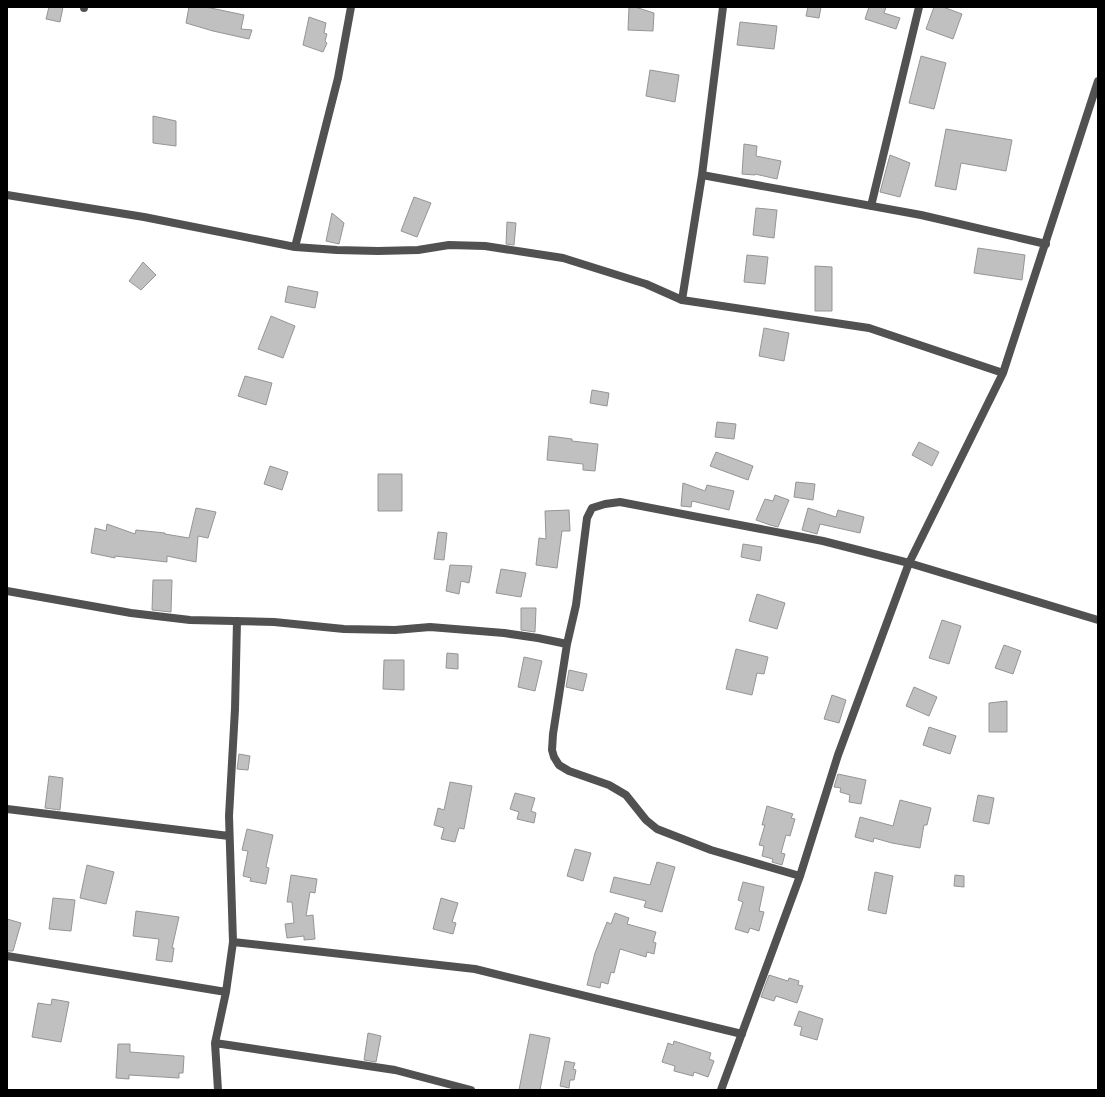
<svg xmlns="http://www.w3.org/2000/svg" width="1105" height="1097" font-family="'DejaVu Sans',sans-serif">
<rect width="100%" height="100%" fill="#fff"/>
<path fill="#c0c0c0" stroke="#959595" d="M49,7H63L60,22L46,19Z
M189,7H206L244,15L241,29L252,30L249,39L213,31L186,23Z
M629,7H635L654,13L653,31L628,30Z
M808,7H821L819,18L806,16Z
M869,7H886L884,13L900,18L896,29L865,19Z
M934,7H943L962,14L953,39L926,29Z
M309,17L326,23L324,33L327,34L325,41L327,43L323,52L303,45Z
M740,22L777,26L774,49L737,45Z
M921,56L946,63L934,109L909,103Z
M650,70L679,75L675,102L646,96Z
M153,116L176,121V146L153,143Z
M946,129L1012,140L1006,171L961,163L956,190L935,186Z
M744,144L757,146L756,156L781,161L777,179L755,174V175L742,174Z
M890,155L910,163L900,197L880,192Z
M414,197L431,203L417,237L401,231Z
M756,208L777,210L774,238L753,235Z
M332,213L344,223L339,244L326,241Z
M507,222L516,223L514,245L506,244Z
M978,248L1025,255L1022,280L974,273Z
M747,255L768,257L765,284L744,282Z
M143,262L156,275L141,290L129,281Z
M815,266L832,267V311H815Z
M288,286L318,292L315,308L285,302Z
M271,316L295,326L283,358L258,349Z
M764,328L789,333L784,361L759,356Z
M245,376L272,383L266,405L238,396Z
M592,390L609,393L607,406L590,403Z
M717,422L736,424L734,439L715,437Z
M549,436L572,439V441L598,444L595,471L583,470V464L547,460Z
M919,442L939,452L932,466L912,455Z
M716,452L753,466L748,480L710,466Z
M270,466L288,472L282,490L264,484Z
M378,474H402V511H378Z
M796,482L815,484L813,500L794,497Z
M683,483L705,491L707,485L734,491L729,510L692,501L691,507L681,506Z
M775,495L789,500L778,527L770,525L756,520L765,499L773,501Z
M196,508L216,512L208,538L198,536L196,562L167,556V562L115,556V558L91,553L95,528L106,531L107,524L135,534L136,530L165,533V534L189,538Z
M808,508L836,517L838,510L864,517L860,533L820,524L817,534L802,530Z
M569,510L570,531H562L557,568L536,565L539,538L546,539L545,511Z
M438,532L447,533L444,560L434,559Z
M743,544L762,547L760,561L741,557Z
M450,565L472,566L469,583L461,581L459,594L446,591Z
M501,569L526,573L521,597L496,593Z
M153,580H172L171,612L152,610Z
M757,594L785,603L777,629L749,621Z
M521,608H536L535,632L521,630Z
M942,620L961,626L949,664L929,658Z
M1004,645L1021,651L1013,674L995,668Z
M736,649L768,657L764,674L757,673L752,695L726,689Z
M447,653L458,654V669L446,668Z
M524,657L542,661L535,691L518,687Z
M384,660H404V690L383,689Z
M569,670L587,674L583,691L566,687Z
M914,687L937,697L929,716L906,706Z
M832,695L846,700L839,723L824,719Z
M1007,701V732H989V703Z
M929,727L956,736L950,754L923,745Z
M239,754L250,756L248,770L237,769Z
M838,774L866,780L861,804L849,802L850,795L840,792L841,788L834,787Z
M49,776L63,778L60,810L45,808Z
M450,782L472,786L464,829L459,828L455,842L441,839L444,828L434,825L438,808L444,810Z
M515,793L535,798L531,811L536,813L534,823L517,819L519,812L510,809Z
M978,795L994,798L989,824L973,821Z
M900,800L931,808L927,825H924L920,848L892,843L874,838L873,842L855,837L860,817L893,826Z
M767,806L793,814L791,818L795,819L790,836L786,835L781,853L785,854L782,865L772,862L773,859L762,856L764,846L759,845L765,825H762Z
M247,829L273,835L266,867L269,868L266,884L250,881L251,878L243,876L248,851L242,850Z
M575,849L591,853L583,881L567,876Z
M657,862L675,867L662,912L644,907L646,901L610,892L614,877L650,885Z
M87,865L114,872L106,904L80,898Z
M875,872L893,876L886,914L868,910Z
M291,875L317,879L315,893L310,892L306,916L313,915L315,939L304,940V936L287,938L285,924L294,923L292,902H287Z
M955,875L964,876V887L954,886Z
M743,882L764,887L759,911L764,912L759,931L750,928L748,933L735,929L743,902L738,900Z
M53,898L75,900L71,931L49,929Z
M441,898L458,903L452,922L456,923L453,934L433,929Z
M136,911L179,917L172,948H174L172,962L156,960L159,939L133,936Z
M615,913L629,918L627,924L656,932L653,942L656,943L654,954L647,952L646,957L620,949L614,973L611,972L608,984L601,982L600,988L587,985L595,953L607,922L611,924Z
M7,919L21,923L13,951H7Z
M769,975L788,981L789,978L799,981L798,985L803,986L797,1003L776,996L774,1001L761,997Z
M52,999L69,1002L61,1042L32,1037L38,1003L51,1005Z
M799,1011L823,1019L817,1040L800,1035L802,1027L794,1025Z
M368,1033L381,1036L376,1062L364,1060Z
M530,1034L550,1038L540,1090H519Z
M674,1041L711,1053L709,1059L714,1061L708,1077L694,1072L693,1076L674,1071L675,1066L662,1062L668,1043L673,1045Z
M118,1044H130V1052L184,1056L183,1073H179V1078L129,1075V1079L116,1078Z
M565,1061L575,1063L573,1069L576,1070L574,1080H570L569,1088L560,1086Z"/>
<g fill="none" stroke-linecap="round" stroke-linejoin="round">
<path stroke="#515151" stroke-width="8" d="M84,7V8
M702,175L921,215L1046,244
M7,195L144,217L295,247L337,250L378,251L418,250L449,245L485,246L563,258L646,284L682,300L869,328L1003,373
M871,206L919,7
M295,247L338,78L351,7
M682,300L702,175L723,7
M7,591L131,613L190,620L274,622L344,629L395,630L430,627L504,633L538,638L567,644
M7,809L229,836
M800,876L711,850L657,829L646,820L626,795L609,785L569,771L559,765L554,757L552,750L553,734L567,644L576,605L587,518L592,508L605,504L620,502L823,541L909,563L1098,620
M233,942L475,969L742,1034
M7,956L226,992
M215,1043L395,1070L471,1090
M218,1090L215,1043L226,992L233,942L229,816L235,709L237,621
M721,1090L800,876L838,755L909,563L1003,373L1098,81"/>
</g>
<rect width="1105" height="1097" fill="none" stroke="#000000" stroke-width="16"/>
</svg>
